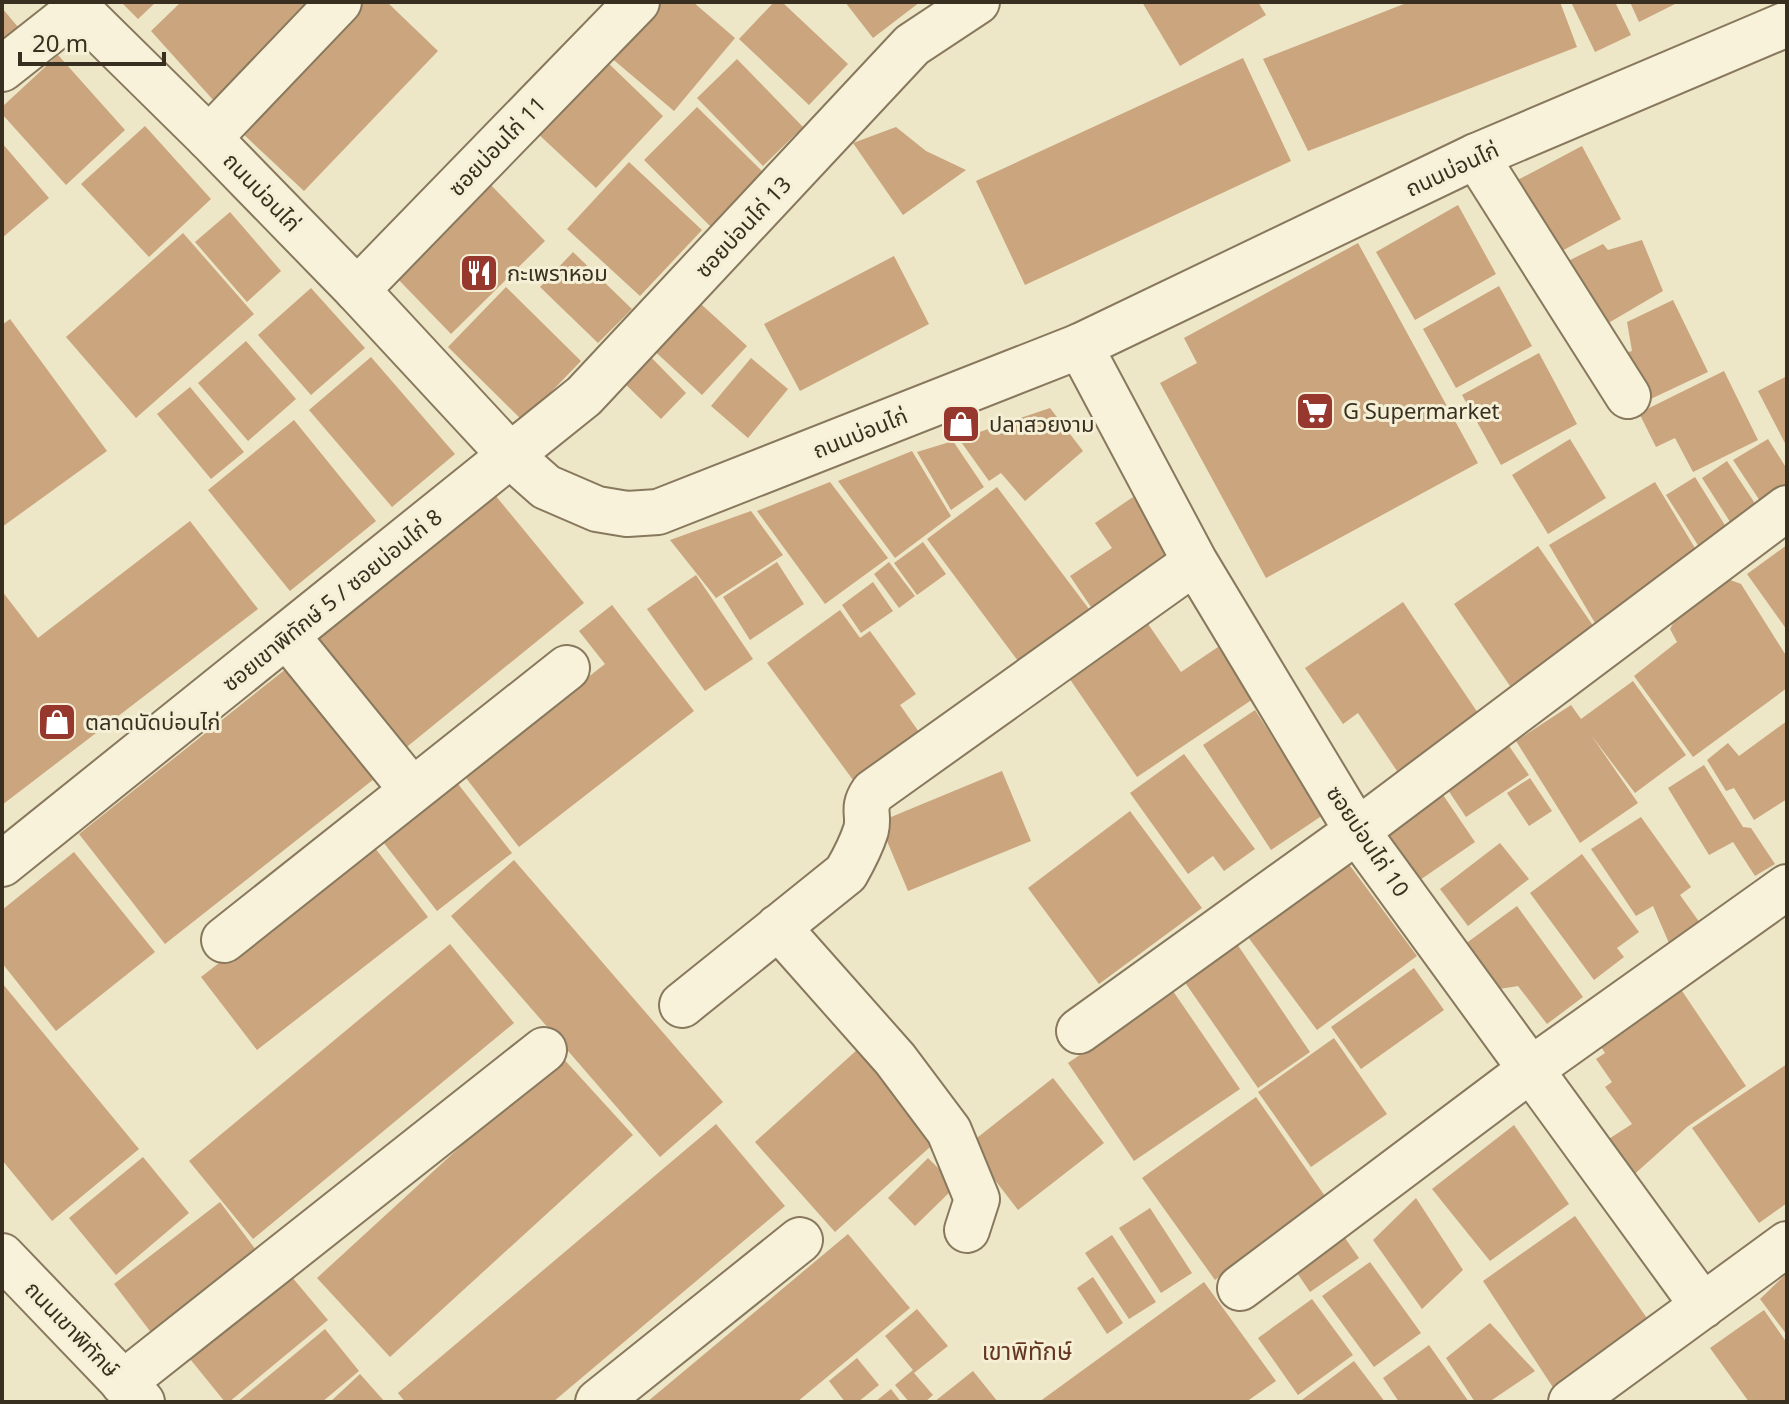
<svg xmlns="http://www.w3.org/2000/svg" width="1789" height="1404" font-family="Georgia,'Noto Sans Thai',serif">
<rect width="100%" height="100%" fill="#ede6c7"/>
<path fill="#caa57e" d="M121,2H156L138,19Z
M181,2H314L215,102L151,31Z
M364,2H387L438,51L304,191L240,131Z
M655,2H693L735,38L674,111L609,56Z
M774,2H782L848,64L809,105L739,39Z
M845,2H920L873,38Z
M1142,2H1258L1266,15L1180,66Z
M1409,2H1560L1577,47L1308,151L1263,59Z
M1571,2H1615L1631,35L1595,52Z
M1630,2H1679L1639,22Z
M2,8L23,33L2,50Z
M58,55L125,130L66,185L2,114V107Z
M603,58L663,116L596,188L535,131Z
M1243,58L1291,161L1025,285L976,181Z
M737,59L803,127L763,166L697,98Z
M697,107L765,174L712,228L644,160Z
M145,126L211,199L149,257L81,184Z
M896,127L926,151L966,170L903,215L853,143Z
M2,143L49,198L2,238Z
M1582,146L1621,219L1534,266L1495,192Z
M629,162L702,230L640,296L567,229Z
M490,184L545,241L451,334L396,277Z
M1458,205L1496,274L1415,320L1376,252Z
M230,212L281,271L247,302L195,242Z
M183,233L254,314L136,418L66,337Z
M1642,240L1663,291L1605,325L1537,276L1603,244L1608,250Z
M1358,243L1478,463L1266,578L1160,383L1197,363L1184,338Z
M573,252L632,309L598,343L540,287Z
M894,256L929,324L800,391L764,324Z
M1499,286L1532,346L1456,388L1423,329Z
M506,287L581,361L523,421L448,347Z
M311,288L365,348L311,395L258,335Z
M692,296L747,346L702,395L648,345Z
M1673,300L1708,372L1623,412L1612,356L1632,351L1627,322Z
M10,319L107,451L2,527V325Z
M246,341L296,399L248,441L198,383Z
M642,348L686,393L661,419L616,375Z
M1539,353L1577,424L1501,465L1462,395Z
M371,357L455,454L392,507L309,410Z
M751,358L788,389L748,438L711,406Z
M1724,371L1758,440L1693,472L1675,438L1656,447L1639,413Z
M1787,376V447L1758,391Z
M190,387L244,452L211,479L157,414Z
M1050,408L1083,451L1025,501L1001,473L989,481L959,439Z
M294,420L376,521L290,591L208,490Z
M1570,439L1606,498L1548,534L1512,475Z
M1768,439L1787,469V492L1764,507L1733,460Z
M953,441L984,487L951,510L917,452Z
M912,451L951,516L895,558L838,481Z
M1727,461L1760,511L1734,528L1702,478Z
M1695,477L1731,535L1703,553L1666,495Z
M830,482L888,558L825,604L757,511Z
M1655,482L1701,558L1595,623L1549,545Z
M997,487L1092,613L1021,665L927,539Z
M495,495L584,603L403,750L315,642Z
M1133,497L1172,556L1093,610L1070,576L1112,548L1095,523Z
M751,511L783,555L716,598L670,540Z
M190,521L258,609L2,805V591L38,638Z
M923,542L946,574L917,595L894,563Z
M1787,545V630L1747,574Z
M1538,546L1594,627L1510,686L1454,604Z
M777,562L804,604L750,640L723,597Z
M889,562L915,596L899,608L874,574Z
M696,575L753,659L705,691L647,609Z
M1725,578L1741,584L1787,657V688L1693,757L1634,676L1677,642L1670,629L1683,605Z
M873,582L893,611L861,633L842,605Z
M1403,602L1480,716L1397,771L1358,713L1343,724L1305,668Z
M612,605L694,711L519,847L463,774L605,664L579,631Z
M840,610L860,638L870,631L916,694L900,705L919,732L853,780L767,663Z
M1146,621L1181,672L1218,647L1253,699L1137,777L1067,675Z
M287,668L374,779L165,944L79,834Z
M1633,681L1686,755L1635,793L1591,735L1638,803L1580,843L1516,741L1571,705L1581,719Z
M1255,710L1323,815L1271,850L1203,745Z
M1787,721V799L1754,820L1734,788L1726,791L1707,760L1728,743L1739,756Z
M1509,746L1529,775L1466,817L1446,787Z
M1184,754L1255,849L1224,871L1213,856L1188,874L1130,793Z
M1704,765L1743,827L1751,828L1775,864L1755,876L1733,842L1709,855L1668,788Z
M1002,771L1031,841L908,891L879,822Z
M1530,778L1552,811L1529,826L1507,793Z
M455,780L512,853L437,911L380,838Z
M1441,792L1475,842L1420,880L1386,830Z
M1130,811L1202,908L1099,984L1028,888Z
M1641,817L1691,887L1680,895L1700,923L1669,943L1653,906L1636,916L1591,849Z
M1500,843L1529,879L1468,926L1440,889Z
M372,844L428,917L257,1050L201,977Z
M74,852L155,952L56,1031L2,963V910Z
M1582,854L1639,932L1617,948L1624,957L1594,980L1530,893Z
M514,860L723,1102L660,1157L451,916Z
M1348,863L1417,956L1317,1030L1248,937Z
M1517,906L1583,997L1547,1024L1518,986L1493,990L1461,947Z
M450,944L514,1023L253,1239L189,1161Z
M1237,944L1310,1052L1258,1088L1184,981Z
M1414,968L1444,1010L1361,1069L1331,1027Z
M1676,982L1746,1086L1687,1127L1629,1179L1604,1142L1632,1124L1605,1087L1612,1082L1596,1059L1605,1053L1594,1036Z
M2,983L139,1149L52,1221L2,1160Z
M1173,991L1240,1089L1134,1161L1068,1063Z
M1334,1038L1387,1114L1311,1167L1258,1092Z
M858,1049L939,1139L835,1232L755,1142Z
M560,1055L633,1135L390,1357L317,1278Z
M1787,1064V1203L1759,1223L1692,1128Z
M1053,1078L1104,1143L1018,1210L968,1145Z
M1256,1097L1327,1199L1215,1280L1142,1178Z
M716,1124L785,1206L553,1402H405L398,1393Z
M1514,1125L1569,1204L1490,1261L1432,1189Z
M143,1157L189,1213L116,1275L69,1218Z
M928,1158L956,1186L915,1226L888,1198Z
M1416,1198L1463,1270L1422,1309L1373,1240Z
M220,1202L262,1258L156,1339L114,1284Z
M1150,1208L1192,1273L1161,1293L1119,1228Z
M1575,1216L1649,1321L1556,1392L1483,1281Z
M1338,1228L1359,1258L1310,1292L1289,1261Z
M848,1234L910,1308L797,1402H647Z
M1112,1235L1156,1302L1129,1319L1085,1253Z
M1370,1262L1421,1333L1374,1367L1322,1296Z
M286,1270L328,1320L229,1402H225L186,1354Z
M1787,1273V1335L1760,1299Z
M1093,1277L1123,1323L1107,1334L1077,1288Z
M1204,1282L1276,1381L1246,1402H1039Z
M1312,1299L1353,1355L1298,1395L1258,1338Z
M917,1309L948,1346L914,1373L933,1395L925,1402H909L895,1385L913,1370L885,1336Z
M1764,1310L1787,1343V1402H1749L1710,1348Z
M1490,1323L1535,1371L1489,1402H1475L1446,1358Z
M325,1329L359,1371L322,1402H237Z
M1429,1345L1469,1402H1399L1383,1378Z
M857,1358L879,1385L858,1402H845L829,1381Z
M1354,1361L1385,1402H1299Z
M973,1371L998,1402H934Z
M360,1374L385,1402H330Z
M891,1389L901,1402H875Z"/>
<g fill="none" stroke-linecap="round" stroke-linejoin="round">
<g stroke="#88785d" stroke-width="48">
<path id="minor" d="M2,69L78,9
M209,138L339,2
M1476,156L1628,396
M357,290L637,2
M1080,346L1195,562L1357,831L1703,1306
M287,636L412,790
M2,864L584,396L912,45L977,2
M778,927L895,1059L949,1131L977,1199L967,1230
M224,940L567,668
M682,1005L846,873C854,859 861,846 866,830C870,814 861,809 873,792L1195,562
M1079,1031L1357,831L1787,508
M1240,1288L1530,1070L1787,887
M123,1383L544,1050
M598,1402L800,1240
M1571,1402L1787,1244"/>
</g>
<g stroke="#88785d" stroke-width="48">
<path id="tertiary" d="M71,2L209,138L357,290L511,456L546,487L597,509L627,514L658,512L1080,346L1476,156L1787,24
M2,1256L142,1402"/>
</g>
<use href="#minor" stroke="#f8f2da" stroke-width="44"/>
<use href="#tertiary" stroke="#f8f2da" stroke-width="44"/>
</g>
<defs>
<g id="restaurant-square" transform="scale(2)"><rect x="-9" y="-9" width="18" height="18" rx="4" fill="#96382e" stroke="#f5efd6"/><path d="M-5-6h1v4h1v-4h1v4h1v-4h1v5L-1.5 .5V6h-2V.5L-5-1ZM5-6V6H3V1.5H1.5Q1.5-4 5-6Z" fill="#fff"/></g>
<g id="supermarket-square" transform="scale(2)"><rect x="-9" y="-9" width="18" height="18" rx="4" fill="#96382e" stroke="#f5efd6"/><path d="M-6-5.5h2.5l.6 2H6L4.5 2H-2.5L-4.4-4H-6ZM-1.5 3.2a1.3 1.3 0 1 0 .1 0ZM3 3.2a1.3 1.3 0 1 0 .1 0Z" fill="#fff"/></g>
<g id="shop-square" transform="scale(2)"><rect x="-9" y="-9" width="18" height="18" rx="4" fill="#96382e" stroke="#f5efd6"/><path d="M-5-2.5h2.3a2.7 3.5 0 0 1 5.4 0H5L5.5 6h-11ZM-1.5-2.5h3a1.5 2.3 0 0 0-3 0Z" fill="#fff"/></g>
</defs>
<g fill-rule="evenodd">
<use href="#restaurant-square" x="479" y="273"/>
<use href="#supermarket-square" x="1315" y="411"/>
<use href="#shop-square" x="961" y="424"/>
<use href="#shop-square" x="57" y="722"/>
</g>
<g text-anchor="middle" stroke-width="6" stroke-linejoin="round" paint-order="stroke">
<g font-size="22" fill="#392f20" stroke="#f5efd6">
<text transform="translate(497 146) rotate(-46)" y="8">ซอยบ่อนไก่ 11</text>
<text transform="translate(1452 169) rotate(-25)" y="8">ถนนบ่อนไก่</text>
<text transform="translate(262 192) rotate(46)" y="8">ถนนบ่อนไก่</text>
<text transform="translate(743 227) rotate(-47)" y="8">ซอยบ่อนไก่ 13</text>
<text transform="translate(860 433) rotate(-22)" y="8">ถนนบ่อนไก่</text>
<text transform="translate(332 600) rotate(-39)" y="8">ซอยเขาพิทักษ์ 5 / ซอยบ่อนไก่ 8</text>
<text transform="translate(1368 841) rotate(56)" y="8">ซอยบ่อนไก่ 10</text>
<text transform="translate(72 1329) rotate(46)" y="8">ถนนเขาพิทักษ์</text>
</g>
<g font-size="22" fill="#392f20" stroke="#f5efd6" text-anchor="start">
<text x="507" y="281">กะเพราหอม</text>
<text x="1343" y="419">G Supermarket</text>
<text x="989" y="432">ปลาสวยงาม</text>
<text x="85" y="730">ตลาดนัดบ่อนไก่</text>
</g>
<g font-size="24" fill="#643621" stroke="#f5efd6">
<text x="1027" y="1360">เขาพิทักษ์</text>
</g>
</g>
<rect width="1789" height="1404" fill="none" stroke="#392f20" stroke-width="8"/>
<path d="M20 52v12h144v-12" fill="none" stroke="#392f20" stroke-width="4"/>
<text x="32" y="52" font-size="24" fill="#392f20" stroke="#f5efd6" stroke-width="6" paint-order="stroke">20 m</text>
</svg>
